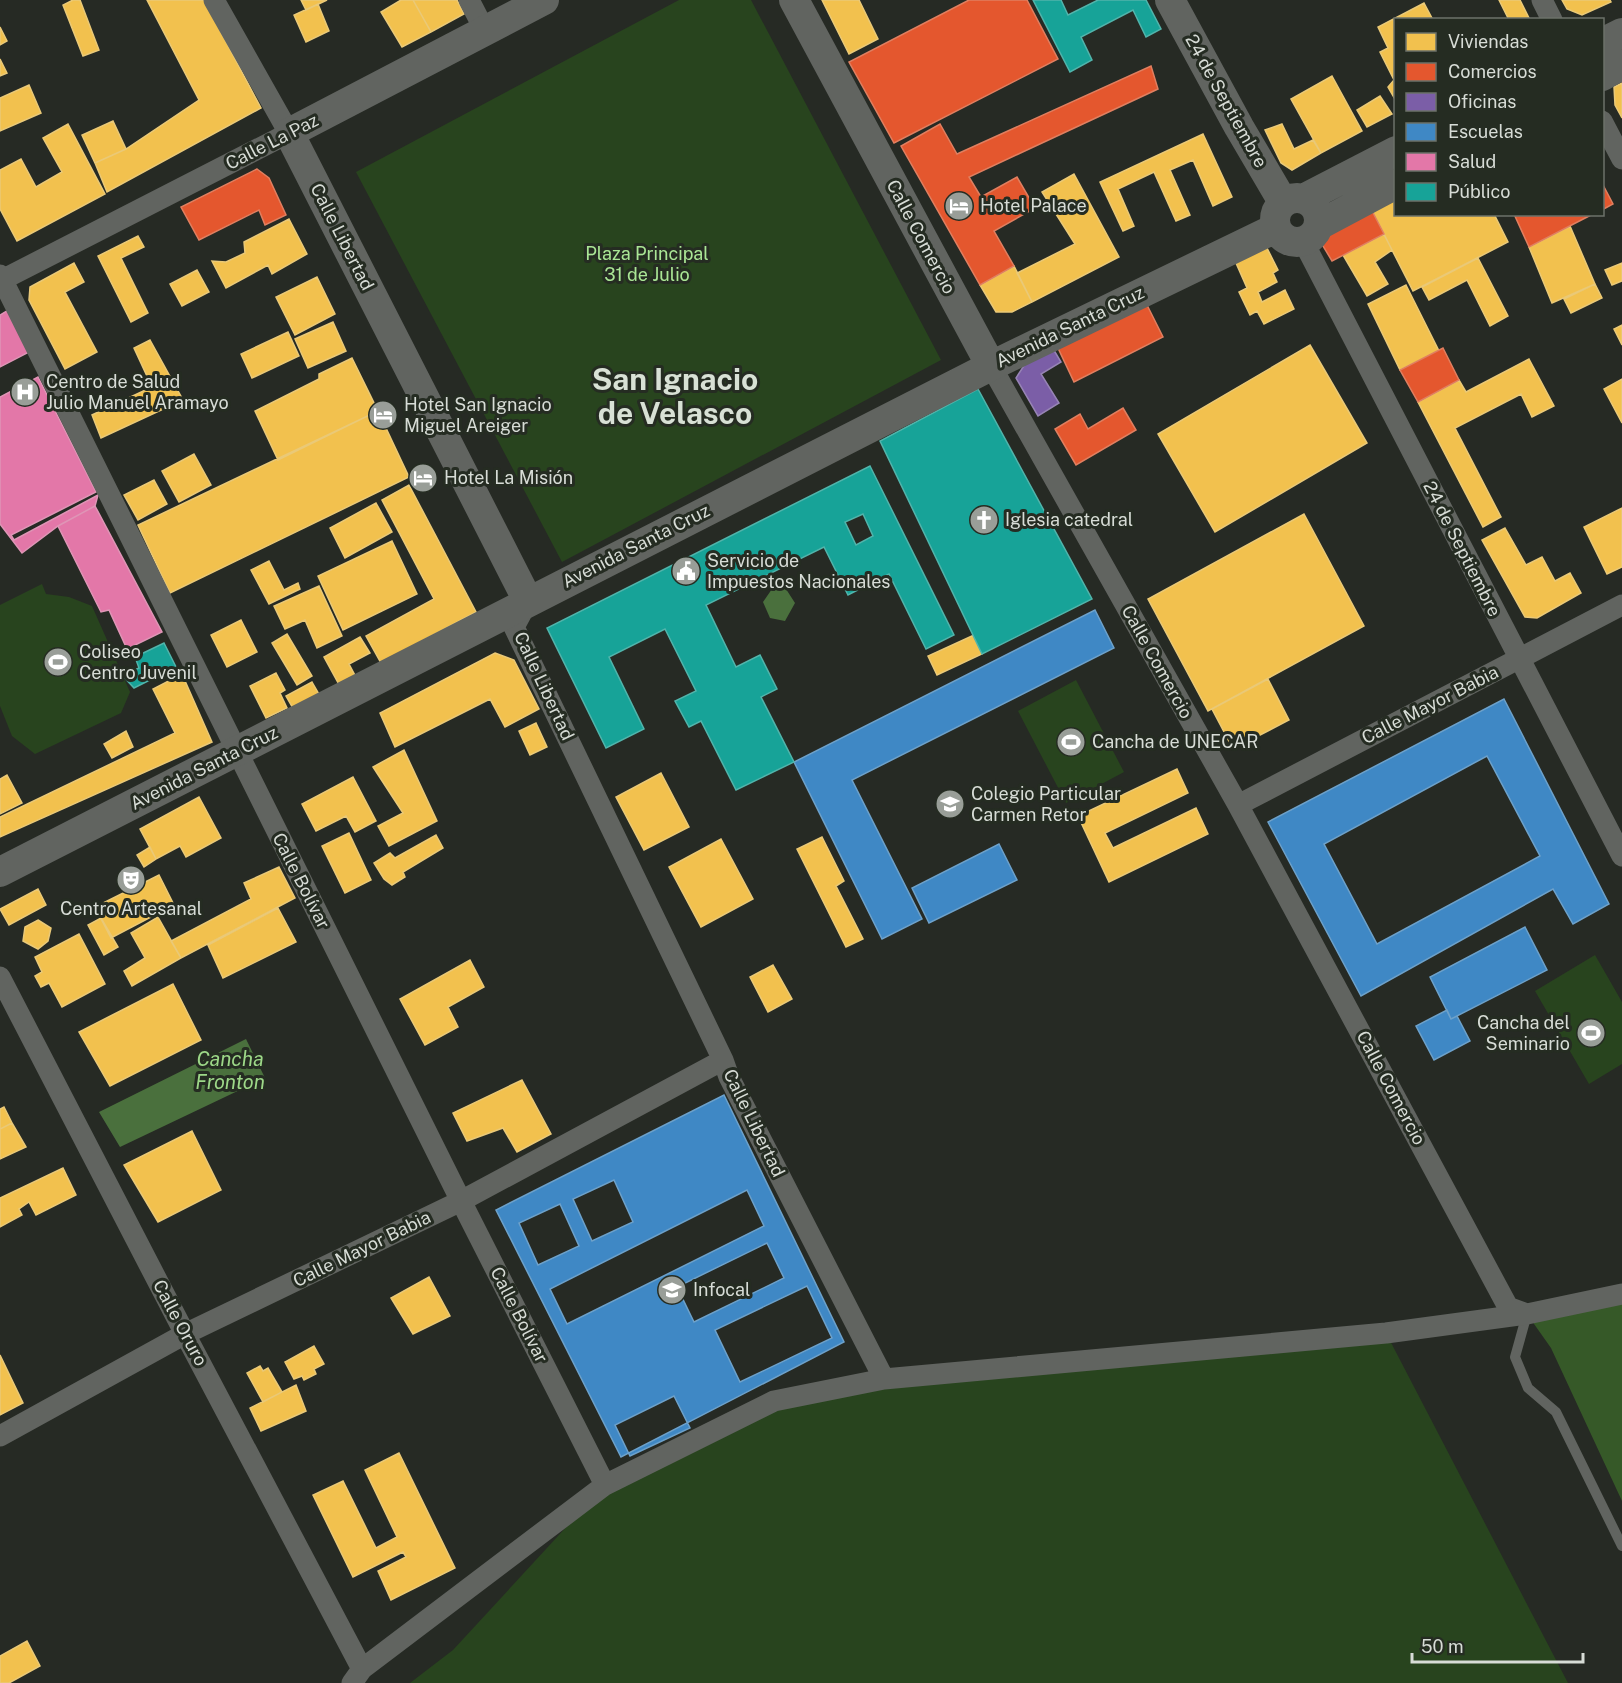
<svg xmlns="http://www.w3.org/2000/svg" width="1622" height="1683" font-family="'Public Sans',sans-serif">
<rect width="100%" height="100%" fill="#262a24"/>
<path fill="#28441e" d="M679,0H751L941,360L562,562L356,172Z
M42,584L46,594L69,597L92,606L130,692L121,713L35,754L12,736L0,706V605Z
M1076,680L1124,772L1066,803L1018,711Z
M1595,955L1622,1002V1064L1589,1084L1535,991Z
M1386,1333L1568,1683H410L453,1650L605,1485L774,1401Z"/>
<path fill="#365928" d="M1622,1294V1501L1551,1348L1527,1314Z"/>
<path fill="#4a703d" d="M772,589H786L795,603L785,621L770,618L763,602Z
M246,1039L265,1078L120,1147L99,1112Z"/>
<path fill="#f2c14e" stroke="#eac977" stroke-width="1.5" d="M73,0H80L99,50L83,56L63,5Z
M147,0H204L261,108L107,192L95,163L126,149L199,100Z
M301,0H327L306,10Z
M401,0H413L431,32L402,47L381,12Z
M413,0H457L464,14L431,32Z
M822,0H859L878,39L849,54Z
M1499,0H1520L1530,20H1509Z
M1562,0H1610L1611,2L1582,15L1567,9Z
M1424,3L1433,20H1396V101L1388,87L1394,80L1380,52L1388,48L1378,27Z
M318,4L329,31L306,42L294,15Z
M0,27L7,41L0,45Z
M0,59L7,73L0,76Z
M1332,76L1362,131L1321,153L1291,99Z
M1622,83V118L1615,105L1614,87Z
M29,85L41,113L0,131V98Z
M1380,96L1392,114L1367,127L1357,110Z
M113,121L126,149L95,163L82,135Z
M68,124L105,194L17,241L0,209V170L21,159L36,187L62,172L43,138Z
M1282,124L1294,149L1313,140L1321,153L1292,170L1281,163L1265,130Z
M1203,134L1232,197L1213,206L1193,160L1170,170L1190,215L1176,221L1154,172L1118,189L1134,226L1123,231L1100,182Z
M1074,174L1119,257L1032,302L1017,273L1075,244L1042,192Z
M1396,188V214H1494L1508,242L1413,291L1368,203Z
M289,219L307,254L272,274L268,265L226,288L212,261L226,262L245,253L244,242Z
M1570,226L1595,284L1552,303L1529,247Z
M1384,234L1392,250L1375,262L1388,284L1367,296L1343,255Z
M138,236L144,247L121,258L148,313L131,322L98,256Z
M1266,246L1278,270L1273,273L1277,282L1258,292L1262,302L1285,290L1294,309L1264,324L1257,311L1250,315L1239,292L1247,288L1236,263Z
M1478,258L1508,316L1490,326L1467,280L1429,300L1422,287Z
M74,263L84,282L65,292L97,352L65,369L29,300L30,287Z
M1622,263V281L1612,285L1605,270Z
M1014,266L1032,302L1012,312H996L980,285Z
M197,270L209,292L182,306L170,284Z
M317,277L335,314L295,335L276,297Z
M1595,284L1602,298L1571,313L1564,299Z
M1406,285L1439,351L1400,370L1368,304Z
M333,322L346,351L308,368L295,339Z
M1622,325V345L1614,329Z
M288,332L299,356L252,378L241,354Z
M150,340L183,400L101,438L92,415L152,387L134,348Z
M1310,345L1367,443L1215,532L1158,434Z
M352,358L378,411L278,460L255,411L319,379V374Z
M1529,359L1554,406L1532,417L1521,394L1455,428L1501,517L1483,527L1418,402L1459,380L1466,392Z
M1622,379V423L1604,389Z
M378,411L409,477L170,593L138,525Z
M194,454L211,485L179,502L162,471Z
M154,480L167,504L138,520L124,495Z
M409,485L476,612L381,663L366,636L434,599L382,500Z
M376,503L392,532L345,558L330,528Z
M1622,508V567L1607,574L1584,527Z
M1304,514L1364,626L1208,711L1148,599Z
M1505,528L1526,565L1542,557L1555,581L1570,573L1581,593L1537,618L1525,617L1482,540Z
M392,541L417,594L343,630L318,576Z
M269,561L284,590L298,583L300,589L269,604L251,570Z
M319,586L342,636L317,648L305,620L285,629L274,606Z
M241,620L257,652L227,667L211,635Z
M287,634L312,676L297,685L272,643Z
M974,635L982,654L937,675L928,656Z
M360,637L370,653L349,664L358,681L342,690L324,657Z
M495,653L514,660L539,709L505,727L490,699L395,747L380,713Z
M276,673L285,690L280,693L287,708L266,718L250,686Z
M182,674L212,742L0,837V817L175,733L153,689Z
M1268,679L1289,720L1233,749L1212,709Z
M312,682L320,696L294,710L286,696Z
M536,723L547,747L530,755L519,731Z
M126,731L133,747L112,758L104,744Z
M404,750L437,821L389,846L378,826L403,813L373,767Z
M1177,769L1188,793L1105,833L1113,848L1196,808L1208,834L1109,882L1078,816Z
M661,773L689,827L644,850L616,797Z
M7,775L22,803L0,814V779Z
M353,777L376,821L355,832L346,816L316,831L302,804Z
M199,797L221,838L186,857L180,846L156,859L140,829Z
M349,833L371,880L345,893L322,846Z
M436,835L443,848L403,872L405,877L392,885L384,879L374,863L390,853L395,858Z
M822,837L844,881L836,886L863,939L846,947L797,849Z
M721,839L753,899L701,927L669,867Z
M150,847L156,859L144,867L137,855Z
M279,867L295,898L181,958L171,941L251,899L244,883Z
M159,875L174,905L111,938L95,907Z
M38,889L46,905L9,925L0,909Z
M278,908L296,942L223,978L208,945Z
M158,917L181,958L132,986L124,971L145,958L131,933Z
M101,918L118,947L104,955L88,925Z
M38,920L51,928L48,941L38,949L23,941L25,927Z
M79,934L105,984L62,1007L49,983L41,987L35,976L42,972L35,957Z
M470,960L484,987L448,1007L458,1027L425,1045L400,999Z
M773,965L792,999L768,1012L750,977Z
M173,984L201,1040L110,1086L79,1032Z
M522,1080L551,1134L517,1152L503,1128L467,1141L453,1113Z
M4,1107L12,1123L0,1129V1109Z
M12,1123L26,1147L0,1159V1129Z
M192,1131L221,1190L158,1222L124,1165Z
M63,1168L76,1195L36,1215L29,1202L19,1209L22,1215L0,1227V1198Z
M429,1277L450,1316L413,1334L391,1298Z
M314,1346L324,1364L314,1369L316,1374L304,1380L302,1376L294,1379L285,1362Z
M0,1355L23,1403L0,1415Z
M260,1366L263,1371L268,1368L282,1392L263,1402L247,1373Z
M296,1385L306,1411L261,1431L250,1408Z
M399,1453L455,1568L391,1600L378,1571L406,1557L403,1552L353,1577L313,1495L343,1481L376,1548L397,1537L365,1470Z
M27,1641L40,1666L9,1683H0V1656Z"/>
<path fill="#e4572e" stroke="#e07f60" stroke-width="1.5" d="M969,0H1027L1058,59L894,143L849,62Z
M1151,66L1158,89L969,177L981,197L1017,177L1035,208L994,231L1014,266L980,285L901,146L940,124L957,154Z
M257,169L269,178L286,215L265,225L259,210L199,240L181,207Z
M1602,183L1613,204L1602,210Z
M1368,203L1384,234L1332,261L1317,236Z
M1514,214H1593L1529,247Z
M1146,303L1163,337L1074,382L1058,348Z
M1443,348L1459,380L1418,402L1400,370Z
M1123,408L1136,430L1076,465L1055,429L1080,414L1088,429Z"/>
<path fill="#7b5ea7" stroke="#9784b5" stroke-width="1.5" d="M1052,347L1061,362L1041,374L1059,403L1038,416L1016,378L1025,364Z"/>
<path fill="#3f88c5" stroke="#6da1ca" stroke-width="1.5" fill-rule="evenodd" d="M1095,610L1114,648L852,780L922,919L882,939L794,762Z
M1504,699L1609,904L1573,924L1553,889L1361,996L1268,822ZM1487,756L1540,856L1377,944L1324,844Z
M999,844L1017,880L929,923L912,888Z
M1525,927L1547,970L1451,1019L1430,977Z
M1447,1010L1451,1019L1457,1016L1470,1041L1434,1060L1416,1026Z
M724,1095L844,1342L621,1457L496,1210Z
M614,1180L633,1222L592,1241L573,1199Z
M747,1190L764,1226L567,1324L550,1289Z
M560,1204L579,1246L538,1265L519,1223Z
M767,1243L784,1278L694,1322L677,1287Z
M807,1286L832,1338L740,1382L715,1330Z
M674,1396L690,1428L630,1456L615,1425Z"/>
<path fill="#e377a8" stroke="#df95b6" stroke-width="1.5" d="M10,309L31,351L0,367V315Z
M38,377L96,492L11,535L14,540L98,495L95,506L58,526L22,553L0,524V397Z
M95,506L162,632L127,649L109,610L101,612L58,526Z"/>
<path fill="#17a398" stroke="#51b4ab" stroke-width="1.5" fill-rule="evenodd" d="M1033,0H1061L1068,15L1098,0H1146L1161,29L1146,37L1133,10L1081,37L1092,60L1070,72Z
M978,389L1092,599L982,654L880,441Z
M870,466L954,635L926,649L889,574L848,595L824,547L706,605L736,667L760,655L777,689L761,697L794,762L736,790L701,721L689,727L675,701L696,691L665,629L609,657L644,729L606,748L547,628ZM863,514L873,536L856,545L845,522Z
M164,643L176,667L134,688L122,675L139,668L135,657Z"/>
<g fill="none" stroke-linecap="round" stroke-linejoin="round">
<path stroke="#616460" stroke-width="10" d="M1527,1314L1515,1357L1528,1388L1556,1412L1622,1546"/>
<path stroke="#616460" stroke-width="21" d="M469,0L485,31
M1542,0L1552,20
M1602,121L1622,159
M1303,241L1622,856
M0,275L461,1201L605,1485
M0,281L289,133L214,0
M991,366L1238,805L1508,1307L1527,1314
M528,601L514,627L723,1060L729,1077L884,1379
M1238,805L1622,605
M0,977L185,1334L362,1669
M0,1436L185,1334L461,1201L723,1060
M352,1683L362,1669L605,1485L774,1401L884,1379L1386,1333L1527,1314L1622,1294"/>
<path stroke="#616460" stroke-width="30" d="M794,0L991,366
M1170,0L1239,127L1283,202
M1602,43L1622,33
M1602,76L1622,65
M1275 220a22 22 0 1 1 44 0a22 22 0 1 1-44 0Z
M1305,198L1396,151
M1319,225L1396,184
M528,601L289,133L544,0
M0,872L991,366L1276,228"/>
</g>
<defs>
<g id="hotel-disc" transform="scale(1.5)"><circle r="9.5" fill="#999e98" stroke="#252c22"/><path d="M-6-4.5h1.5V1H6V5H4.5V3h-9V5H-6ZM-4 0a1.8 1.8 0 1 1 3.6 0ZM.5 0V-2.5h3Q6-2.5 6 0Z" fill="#fff"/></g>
<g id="hospital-disc" transform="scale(1.5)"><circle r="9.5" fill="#999e98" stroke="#252c22"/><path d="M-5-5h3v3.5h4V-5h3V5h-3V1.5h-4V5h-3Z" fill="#fff"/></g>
<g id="church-disc" transform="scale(1.5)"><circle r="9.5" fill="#999e98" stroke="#252c22"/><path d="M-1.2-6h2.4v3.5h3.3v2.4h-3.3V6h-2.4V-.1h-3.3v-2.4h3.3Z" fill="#fff"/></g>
<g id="civic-disc" transform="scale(1.5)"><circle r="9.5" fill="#999e98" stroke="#252c22"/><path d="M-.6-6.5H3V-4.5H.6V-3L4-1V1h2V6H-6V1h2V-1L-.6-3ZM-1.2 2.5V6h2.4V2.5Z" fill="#fff"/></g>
<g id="stadium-disc" transform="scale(1.5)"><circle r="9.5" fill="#999e98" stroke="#252c22"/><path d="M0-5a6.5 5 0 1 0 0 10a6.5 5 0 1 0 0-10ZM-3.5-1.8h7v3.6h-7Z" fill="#fff"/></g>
<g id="school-disc" transform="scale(1.5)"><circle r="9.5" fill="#999e98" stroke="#252c22"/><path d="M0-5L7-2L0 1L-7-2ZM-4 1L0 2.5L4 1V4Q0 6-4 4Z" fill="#fff"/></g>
<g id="theatre-disc" transform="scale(1.5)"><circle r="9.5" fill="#999e98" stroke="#252c22"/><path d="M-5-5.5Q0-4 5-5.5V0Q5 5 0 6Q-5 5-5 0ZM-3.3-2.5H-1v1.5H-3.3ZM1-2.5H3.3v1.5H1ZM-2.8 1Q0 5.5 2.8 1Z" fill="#fff"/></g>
<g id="university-disc" transform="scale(1.5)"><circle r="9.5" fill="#999e98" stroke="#252c22"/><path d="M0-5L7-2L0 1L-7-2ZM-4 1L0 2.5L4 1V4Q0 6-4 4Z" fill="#fff"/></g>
</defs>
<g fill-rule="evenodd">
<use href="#hotel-disc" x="959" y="206"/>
<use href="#hospital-disc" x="25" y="392"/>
<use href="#hotel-disc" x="383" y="415"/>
<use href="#hotel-disc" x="423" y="478"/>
<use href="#church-disc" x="984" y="520"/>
<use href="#civic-disc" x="686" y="571"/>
<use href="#stadium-disc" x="58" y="662"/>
<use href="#stadium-disc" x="1071" y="742"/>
<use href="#school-disc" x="950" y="804"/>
<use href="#theatre-disc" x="131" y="880"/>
<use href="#stadium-disc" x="1591" y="1033"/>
<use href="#university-disc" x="672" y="1290"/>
</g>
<g text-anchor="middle" stroke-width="6" stroke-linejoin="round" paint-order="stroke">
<g font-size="18" fill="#d7dcd6" stroke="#252c22">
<text transform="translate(1226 101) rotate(61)" y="6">24 de Septiembre</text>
<text transform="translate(272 142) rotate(-27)" y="6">Calle La Paz</text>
<text transform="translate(342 237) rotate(63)" y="6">Calle Libertad</text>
<text transform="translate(921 237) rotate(62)" y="6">Calle Comercio</text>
<text transform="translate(1070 327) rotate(-26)" y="6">Avenida Santa Cruz</text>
<text transform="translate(636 546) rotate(-27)" y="6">Avenida Santa Cruz</text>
<text transform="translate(1462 549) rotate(63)" y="6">24 de Septiembre</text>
<text transform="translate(1157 662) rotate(61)" y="6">Calle Comercio</text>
<text transform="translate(544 686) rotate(65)" y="6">Calle Libertad</text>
<text transform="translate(1430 705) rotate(-27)" y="6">Calle Mayor Babia</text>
<text transform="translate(204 768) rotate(-27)" y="6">Avenida Santa Cruz</text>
<text transform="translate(301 881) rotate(63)" y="6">Calle Bolívar</text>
<text transform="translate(1391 1088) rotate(62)" y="6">Calle Comercio</text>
<text transform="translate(754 1123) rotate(64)" y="6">Calle Libertad</text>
<text transform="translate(362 1249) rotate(-26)" y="6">Calle Mayor Babia</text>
<text transform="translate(519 1315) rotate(63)" y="6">Calle Bolívar</text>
<text transform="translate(180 1323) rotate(62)" y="6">Calle Oruro</text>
</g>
<g font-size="18" fill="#d7dcd6" stroke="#252c22" text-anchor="start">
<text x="980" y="212">Hotel Palace</text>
<text x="46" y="388">Centro de Salud<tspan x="46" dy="21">Julio Manuel Aramayo</tspan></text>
<text x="404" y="411">Hotel San Ignacio<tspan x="404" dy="21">Miguel Areiger</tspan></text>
<text x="444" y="484">Hotel La Misión</text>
<text x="1005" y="526">Iglesia catedral</text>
<text x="707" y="567">Servicio de<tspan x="707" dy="21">Impuestos Nacionales</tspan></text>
<text x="79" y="658">Coliseo<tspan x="79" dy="21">Centro Juvenil</tspan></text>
<text x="1092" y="748">Cancha de UNECAR</text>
<text x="971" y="800">Colegio Particular<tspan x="971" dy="21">Carmen Retor</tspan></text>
<text x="131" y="915" text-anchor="middle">Centro Artesanal</text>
<text x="1570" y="1029" text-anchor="end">Cancha del<tspan x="1570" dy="21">Seminario</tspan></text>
<text x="693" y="1296">Infocal</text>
</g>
<g font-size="18" fill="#aae695" stroke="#252c22">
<text x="647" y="260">Plaza Principal<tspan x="647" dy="21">31 de Julio</tspan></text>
</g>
<g font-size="20" font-style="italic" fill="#9dd888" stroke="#252c22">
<text x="230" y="1066">Cancha<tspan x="230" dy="23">Fronton</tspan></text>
</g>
<g font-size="30" font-weight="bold" fill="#d8e1d5" stroke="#252c22">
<text x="675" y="390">San Ignacio<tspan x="675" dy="34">de Velasco</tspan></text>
</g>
</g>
<rect x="1394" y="18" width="210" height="198" fill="#252c22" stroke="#6c726a" stroke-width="1.5"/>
<rect x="1406" y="33" width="30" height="18" fill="#f2c14e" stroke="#6c726a" stroke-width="1.5"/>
<text x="1448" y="48" font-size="18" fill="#d7dcd6">Viviendas</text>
<rect x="1406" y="63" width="30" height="18" fill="#e4572e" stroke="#6c726a" stroke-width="1.5"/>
<text x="1448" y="78" font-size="18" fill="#d7dcd6">Comercios</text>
<rect x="1406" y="93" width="30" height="18" fill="#7b5ea7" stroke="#6c726a" stroke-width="1.5"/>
<text x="1448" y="108" font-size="18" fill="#d7dcd6">Oficinas</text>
<rect x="1406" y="123" width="30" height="18" fill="#3f88c5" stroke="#6c726a" stroke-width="1.5"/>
<text x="1448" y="138" font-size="18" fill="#d7dcd6">Escuelas</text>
<rect x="1406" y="153" width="30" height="18" fill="#e377a8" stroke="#6c726a" stroke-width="1.5"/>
<text x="1448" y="168" font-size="18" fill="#d7dcd6">Salud</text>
<rect x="1406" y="183" width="30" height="18" fill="#17a398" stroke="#6c726a" stroke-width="1.5"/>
<text x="1448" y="198" font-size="18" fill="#d7dcd6">Público</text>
<path d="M1412 1653v9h171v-9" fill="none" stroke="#d7dcd6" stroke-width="3"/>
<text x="1421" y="1653" font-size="18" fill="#d7dcd6" stroke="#252c22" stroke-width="4.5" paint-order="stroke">50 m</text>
</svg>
